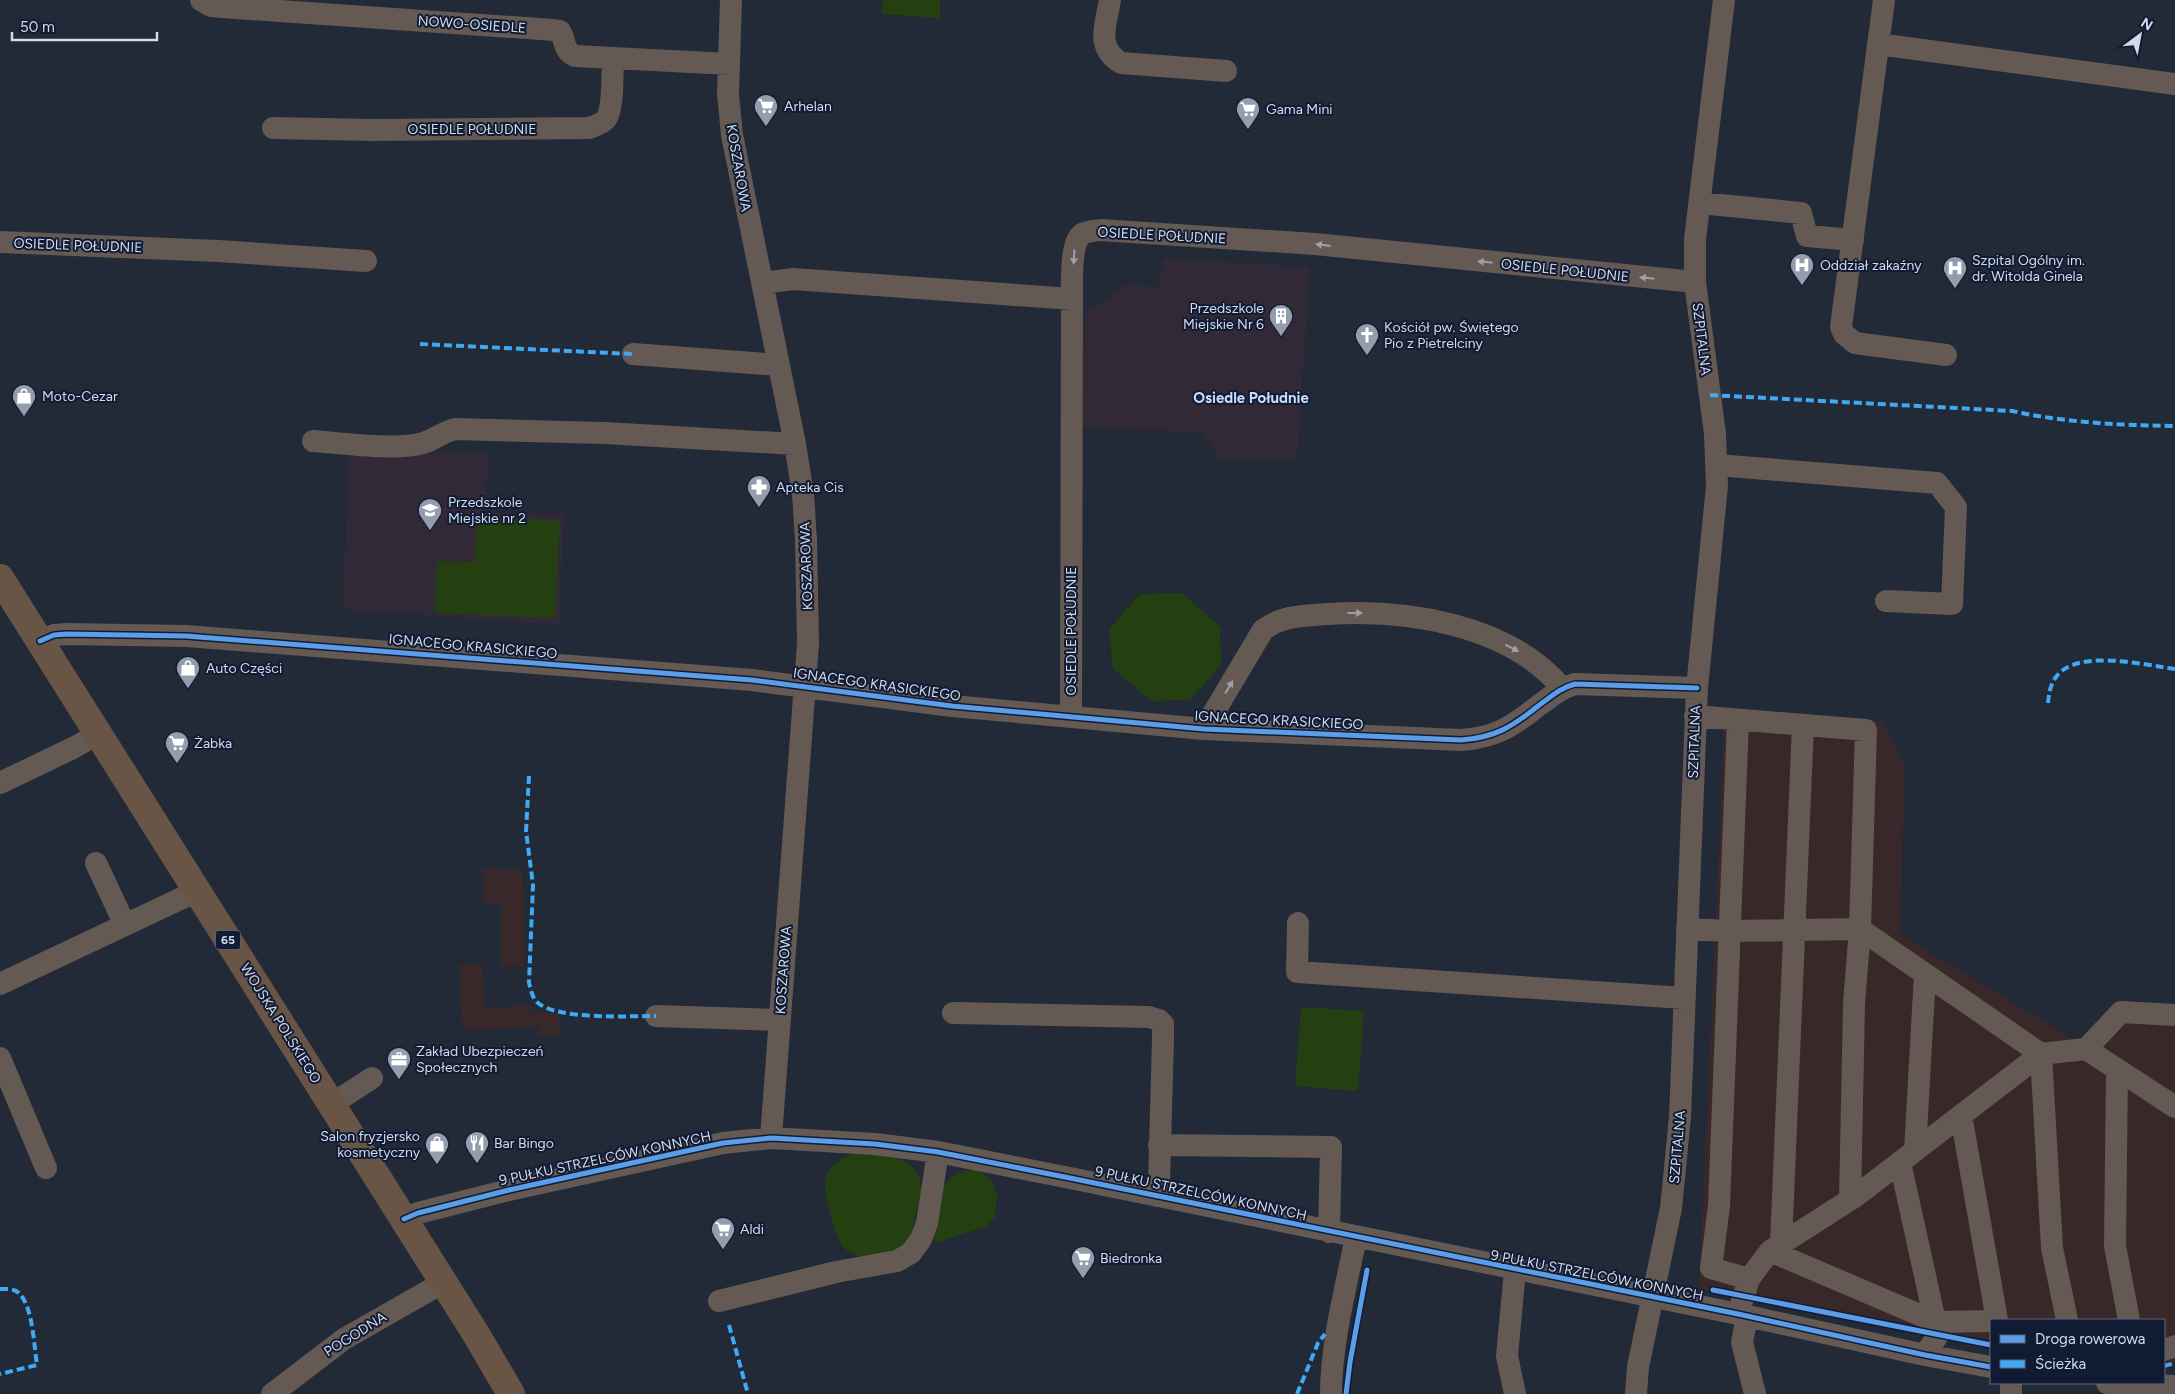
<svg xmlns="http://www.w3.org/2000/svg" width="2175" height="1394" font-family="Figtree,sans-serif">
<rect width="100%" height="100%" fill="#222937"/>
<path fill="#38282a" d="M1725,708L1882,722L1904,763L1901,935L2078,1042L2175,1004V1363L2164,1362V1320H1991V1340L1699,1289Z
M483,869L523,870L524,966L501,967V905L483,903Z
M482,964L485,1008L532,1005L533,1011L559,1013V1036L538,1035L539,1026L463,1031L459,965Z"/>
<path fill="#322937" d="M1162,258L1310,267L1297,459L1219,460L1203,432L1083,428L1084,315L1125,285L1160,287Z
M349,449L489,453L485,512L563,514L560,625L343,609Z"/>
<path fill="#254010" d="M883,0H940V18L882,14Z
M477,517L560,521L555,618L435,613L437,561L475,562Z
M1182,593L1220,627L1221,665L1190,700L1151,701L1113,668L1109,629L1140,594Z
M1301,1007L1364,1011L1358,1091L1295,1086Z
M860,1151C883,1155 921,1156 921,1189C921,1195 918,1202 917,1207C915,1217 914,1229 910,1237C903,1248 894,1251 882,1254C843,1264 836,1240 829,1208C827,1198 822,1185 827,1175C832,1162 847,1155 860,1151Z
M978,1168L993,1183L997,1194L995,1217L987,1226L938,1242L935,1241L933,1238C937,1216 936,1184 958,1173C964,1170 972,1170 978,1168Z"/>
<g fill="none" stroke-linecap="round" stroke-linejoin="round">
<path stroke="#655954" stroke-width="22" d="M201,0L211,6L222,7L554,30L560,31C566,41 563,51 575,56L729,64
M731,0L728,94L732,135L795,444L803,494L806,540L808,643L771,1138
M1110,0C1106,25 1095,47 1121,63L1226,71
M1884,0L1841,327L1844,334L1855,343L1946,355
M1878,44L2175,84
M273,128L373,130L589,128C595,126 602,124 606,119C614,108 612,72 613,59
M1700,203L1801,213L1807,236L1853,240
M0,242L218,251L366,261
M762,283L793,279L1072,299
M633,354L779,365
M313,441C342,443 397,451 423,443C433,440 441,433 455,429L605,433L795,444
M1717,465L1937,483L1956,507L1952,604L1886,601
M40,641L54,635L67,634L186,636L752,680L952,706L1204,729L1461,740C1494,738 1512,727 1538,706C1551,697 1560,688 1575,684L1697,688
M1695,716L1866,730L1860,929L2041,1054L2086,1049L2175,1107
M1071,717L1072,299C1072,285 1070,241 1082,234C1087,231 1095,231 1101,230L1315,244L1695,282
M1738,720L1719,1206L1711,1268L1749,1279
M1204,729L1263,630C1283,615 1304,616 1328,614C1405,609 1509,624 1562,688
M0,783L73,748L98,734
M96,863L125,925
M1298,923L1297,972L1684,998
M1687,929L1730,931L1860,929L1854,1004L1850,1200
M0,984L197,891
M953,1013L1149,1017L1159,1020L1163,1024V1039L1159,1183L1157,1196
M656,1016L780,1020
M2086,1049L2121,1012L2175,1015
M2041,1054L2052,1248L2067,1320
M0,1058L46,1168
M2117,1069L2115,1246L2129,1320
M332,1104L372,1078
M1961,1115L1997,1320
M1159,1145L1331,1147L1329,1232
M1915,1151L1925,974
M1900,1162L1938,1335L1925,1355
M404,1219L418,1213L509,1190L723,1143L771,1138L875,1144L938,1152L1065,1177L1738,1314L1925,1355L1991,1367
M1781,1244L1803,725
M1770,1251L1936,1322L1991,1321
M719,1301L836,1272L897,1261L911,1253L921,1239L927,1223L938,1152
M1738,1314L1749,1279L1770,1251L1856,1196L2041,1054
M1747,1316L1742,1342L1755,1394
M2164,1350L2175,1346
M2011,1383V1394
M2107,1383L2175,1386
M272,1394L344,1339L444,1282
M1331,1394C1331,1343 1346,1287 1356,1237
M1515,1394L1507,1356L1515,1270
M1636,1394L1638,1367L1671,1208L1680,1117L1697,688L1717,486L1715,434L1695,282V239L1724,0"/>
<path stroke="#695546" stroke-width="28" d="M0,578L476,1334L511,1394"/>
<path stroke="#3fa9f5" stroke-width="4" stroke-dasharray="8 4" stroke-linecap="butt" d="M420,344L633,354
M1710,395L2012,411C2067,423 2120,425 2175,426
M2048,703C2049,694 2050,685 2056,677C2077,648 2144,665 2175,669
M529,776L526,831L533,885L529,983C531,990 532,998 538,1003C558,1020 629,1016 656,1016
M0,1289C6,1289 14,1288 19,1293C33,1307 34,1346 37,1365L0,1374
M729,1325L748,1394
M2164,1366L2175,1363
M1297,1394L1318,1343L1325,1334"/>
<g stroke="#111c34" stroke-width="8">
<path id="cycleway" d="M40,641L54,635L67,634L186,636L752,680L952,706L1204,729L1461,740C1494,738 1512,727 1538,706C1551,697 1560,688 1575,684L1697,688
M404,1219L418,1213L509,1190L723,1143L771,1138L875,1144L938,1152L1065,1177L1738,1314L1925,1355L1991,1367
M1713,1290L1991,1345
M1346,1394L1350,1362L1367,1270"/>
</g>
<use href="#cycleway" stroke="#5a9eea" stroke-width="5"/>
</g>
<defs><path id="oneway-solid" d="M-6-.8H1V-3.2L6.5 0L1 3.2V.8H-6Z" transform="scale(1.25)"/></defs>
<g fill="#a1a0a7">
<use href="#oneway-solid" transform="translate(1323 245) rotate(-173)"/>
<use href="#oneway-solid" transform="translate(1074 257) rotate(93)"/>
<use href="#oneway-solid" transform="translate(1485 262) rotate(-174)"/>
<use href="#oneway-solid" transform="translate(1647 278) rotate(-174)"/>
<use href="#oneway-solid" transform="translate(1355 613)"/>
<use href="#oneway-solid" transform="translate(1512 648) rotate(27)"/>
<use href="#oneway-solid" transform="translate(1229 687) rotate(-59)"/>
</g>
<defs>
<g id="supermarket-pin" transform="scale(1.25)"><path d="M0 17L-7.5 6A9.5 9.5 0 1 1 7.5 6Z" fill="#949dac" stroke="#111c34"/><path d="M-6-5.5h2.5l.6 2H6L4.5 2H-2.5L-4.4-4H-6ZM-1.5 3.2a1.3 1.3 0 1 0 .1 0ZM3 3.2a1.3 1.3 0 1 0 .1 0Z" fill="#fff"/></g>
<g id="hospital-pin" transform="scale(1.25)"><path d="M0 17L-7.5 6A9.5 9.5 0 1 1 7.5 6Z" fill="#949dac" stroke="#111c34"/><path d="M-5-5h3v3.5h4V-5h3V5h-3V1.5h-4V5h-3Z" fill="#fff"/></g>
<g id="building-pin" transform="scale(1.25)"><path d="M0 17L-7.5 6A9.5 9.5 0 1 1 7.5 6Z" fill="#949dac" stroke="#111c34"/><path d="M-4-6H4V6H1V3H-1V6H-4ZM-2.5-4.3h1.7v1.8h-1.7ZM.8-4.3h1.7v1.8H.8ZM-2.5-1h1.7V.8h-1.7ZM.8-1h1.7V.8H.8Z" fill="#fff"/></g>
<g id="church-pin" transform="scale(1.25)"><path d="M0 17L-7.5 6A9.5 9.5 0 1 1 7.5 6Z" fill="#949dac" stroke="#111c34"/><path d="M-1.2-6h2.4v3.5h3.3v2.4h-3.3V6h-2.4V-.1h-3.3v-2.4h3.3Z" fill="#fff"/></g>
<g id="shop-pin" transform="scale(1.25)"><path d="M0 17L-7.5 6A9.5 9.5 0 1 1 7.5 6Z" fill="#949dac" stroke="#111c34"/><path d="M-5-2.5h2.3a2.7 3.5 0 0 1 5.4 0H5L5.5 6h-11ZM-1.5-2.5h3a1.5 2.3 0 0 0-3 0Z" fill="#fff"/></g>
<g id="pharmacy-pin" transform="scale(1.25)"><path d="M0 17L-7.5 6A9.5 9.5 0 1 1 7.5 6Z" fill="#949dac" stroke="#111c34"/><path d="M-2-6h4v4h4v4h-4v4h-4v-4h-4v-4h4Z" fill="#fff"/></g>
<g id="school-pin" transform="scale(1.25)"><path d="M0 17L-7.5 6A9.5 9.5 0 1 1 7.5 6Z" fill="#949dac" stroke="#111c34"/><path d="M0-5L7-2L0 1L-7-2ZM-4 1L0 2.5L4 1V4Q0 6-4 4Z" fill="#fff"/></g>
<g id="office-pin" transform="scale(1.25)"><path d="M0 17L-7.5 6A9.5 9.5 0 1 1 7.5 6Z" fill="#949dac" stroke="#111c34"/><path d="M-6-3h4V-5.5h4V-3h4V5H-6ZM-1-4.5V-3h2v-1.5ZM-6 0V1H6V0Z" fill="#fff"/></g>
<g id="restaurant-pin" transform="scale(1.25)"><path d="M0 17L-7.5 6A9.5 9.5 0 1 1 7.5 6Z" fill="#949dac" stroke="#111c34"/><path d="M-5-6h1v4h1v-4h1v4h1v-4h1v5L-1.5 .5V6h-2V.5L-5-1ZM5-6V6H3V1.5H1.5Q1.5-4 5-6Z" fill="#fff"/></g>
</defs>
<g fill-rule="evenodd">
<use href="#supermarket-pin" x="766" y="106"/>
<use href="#supermarket-pin" x="1248" y="109"/>
<use href="#hospital-pin" x="1802" y="265"/>
<use href="#hospital-pin" x="1955" y="268"/>
<use href="#building-pin" x="1281" y="316"/>
<use href="#church-pin" x="1367" y="335"/>
<use href="#shop-pin" x="24" y="396"/>
<use href="#pharmacy-pin" x="759" y="487"/>
<use href="#school-pin" x="430" y="510"/>
<use href="#shop-pin" x="188" y="668"/>
<use href="#supermarket-pin" x="177" y="743"/>
<use href="#office-pin" x="399" y="1059"/>
<use href="#restaurant-pin" x="477" y="1143"/>
<use href="#shop-pin" x="437" y="1144"/>
<use href="#supermarket-pin" x="723" y="1229"/>
<use href="#supermarket-pin" x="1083" y="1258"/>
</g>
<g text-anchor="middle" stroke-width="4" stroke-linejoin="round" paint-order="stroke">
<rect fill="#111c34" stroke="#98a2b4" stroke-width="1" x="215.5" y="930.5" width="25" height="19" rx="4"/>
<g font-size="12" font-weight="bold" fill="#d2dbeb">
<text x="228" y="944">65</text>
</g>
<g font-size="14" fill="#d2dbeb" stroke="#111c34">
<text transform="translate(472 24) rotate(4)" y="5">NOWO-OSIEDLE</text>
<text x="472" y="134">OSIEDLE POŁUDNIE</text>
<text transform="translate(739 168) rotate(80)" y="5">KOSZAROWA</text>
<text transform="translate(1162 235) rotate(3)" y="5">OSIEDLE POŁUDNIE</text>
<text transform="translate(78 245) rotate(2)" y="5">OSIEDLE POŁUDNIE</text>
<text transform="translate(1565 270) rotate(6)" y="5">OSIEDLE POŁUDNIE</text>
<text transform="translate(1702 339) rotate(83)" y="5">SZPITALNA</text>
<text transform="translate(806 566) rotate(-92)" y="5">KOSZAROWA</text>
<text transform="translate(1071 631) rotate(-90)" y="5">OSIEDLE POŁUDNIE</text>
<text transform="translate(473 646) rotate(5)" y="5">IGNACEGO KRASICKIEGO</text>
<text transform="translate(877 684) rotate(8)" y="5">IGNACEGO KRASICKIEGO</text>
<text transform="translate(1279 720) rotate(3)" y="5">IGNACEGO KRASICKIEGO</text>
<text transform="translate(1694 742) rotate(-88)" y="5">SZPITALNA</text>
<text transform="translate(783 970) rotate(-86)" y="5">KOSZAROWA</text>
<text transform="translate(281 1023) rotate(58)" y="5">WOJSKA POLSKIEGO</text>
<text transform="translate(1677 1147) rotate(-85)" y="5">SZPITALNA</text>
<text transform="translate(605 1158) rotate(-12)" y="5">9 PUŁKU STRZELCÓW KONNYCH</text>
<text transform="translate(1201 1193) rotate(12)" y="5">9 PUŁKU STRZELCÓW KONNYCH</text>
<text transform="translate(1597 1275) rotate(11)" y="5">9 PUŁKU STRZELCÓW KONNYCH</text>
<text transform="translate(355 1334) rotate(-32)" y="5">POGODNA</text>
</g>
<g font-size="14" fill="#d2dbeb" stroke="#111c34" text-anchor="start">
<text x="784" y="111">Arhelan</text>
<text x="1266" y="114">Gama Mini</text>
<text x="1972" y="265">Szpital Ogólny im.<tspan x="1972" dy="16">dr. Witolda Ginela</tspan></text>
<text x="1820" y="270">Oddział zakaźny</text>
<text x="1264" y="313" text-anchor="end">Przedszkole<tspan x="1264" dy="16">Miejskie Nr 6</tspan></text>
<text x="1384" y="332">Kościół pw. Świętego<tspan x="1384" dy="16">Pio z Pietrelciny</tspan></text>
<text x="42" y="401">Moto-Cezar</text>
<text x="776" y="492">Apteka Cis</text>
<text x="448" y="507">Przedszkole<tspan x="448" dy="16">Miejskie nr 2</tspan></text>
<text x="206" y="673">Auto Części</text>
<text x="194" y="748">Żabka</text>
<text x="416" y="1056">Zakład Ubezpieczeń<tspan x="416" dy="16">Społecznych</tspan></text>
<text x="420" y="1141" text-anchor="end">Salon fryzjersko<tspan x="420" dy="16">kosmetyczny</tspan></text>
<text x="494" y="1148">Bar Bingo</text>
<text x="740" y="1234">Aldi</text>
<text x="1100" y="1263">Biedronka</text>
</g>
<g font-size="15" font-weight="bold" fill="#c9dafc" stroke="#111c34">
<text x="1251" y="403">Osiedle Południe</text>
</g>
</g>
<rect x="1990" y="1319" width="175" height="65" fill="#111c34" stroke="#5e687d"/>
<rect x="2000" y="1335" width="25" height="8" fill="#5a9eea" stroke="#5e687d"/>
<text x="2035" y="1344" font-size="15" fill="#d2dbeb">Droga rowerowa</text>
<rect x="2000" y="1360" width="25" height="8" fill="#3fa9f5" stroke="#5e687d"/>
<text x="2035" y="1369" font-size="15" fill="#d2dbeb">Ścieżka</text>
<g transform="translate(2140 35) rotate(32)" stroke="#111c34" stroke-width="4" paint-order="stroke">
<path d="M0-4L9 19L0 12L-9 19Z" fill="#d2dbeb"/>
<text y="-8" font-size="14" font-weight="bold" text-anchor="middle" fill="#d2dbeb">N</text>
</g>
<path d="M12 32v8h145v-8" fill="none" stroke="#d2dbeb" stroke-width="2.5"/>
<text x="20" y="32" font-size="15" fill="#d2dbeb" stroke="#111c34" stroke-width="4" paint-order="stroke">50 m</text>
</svg>
